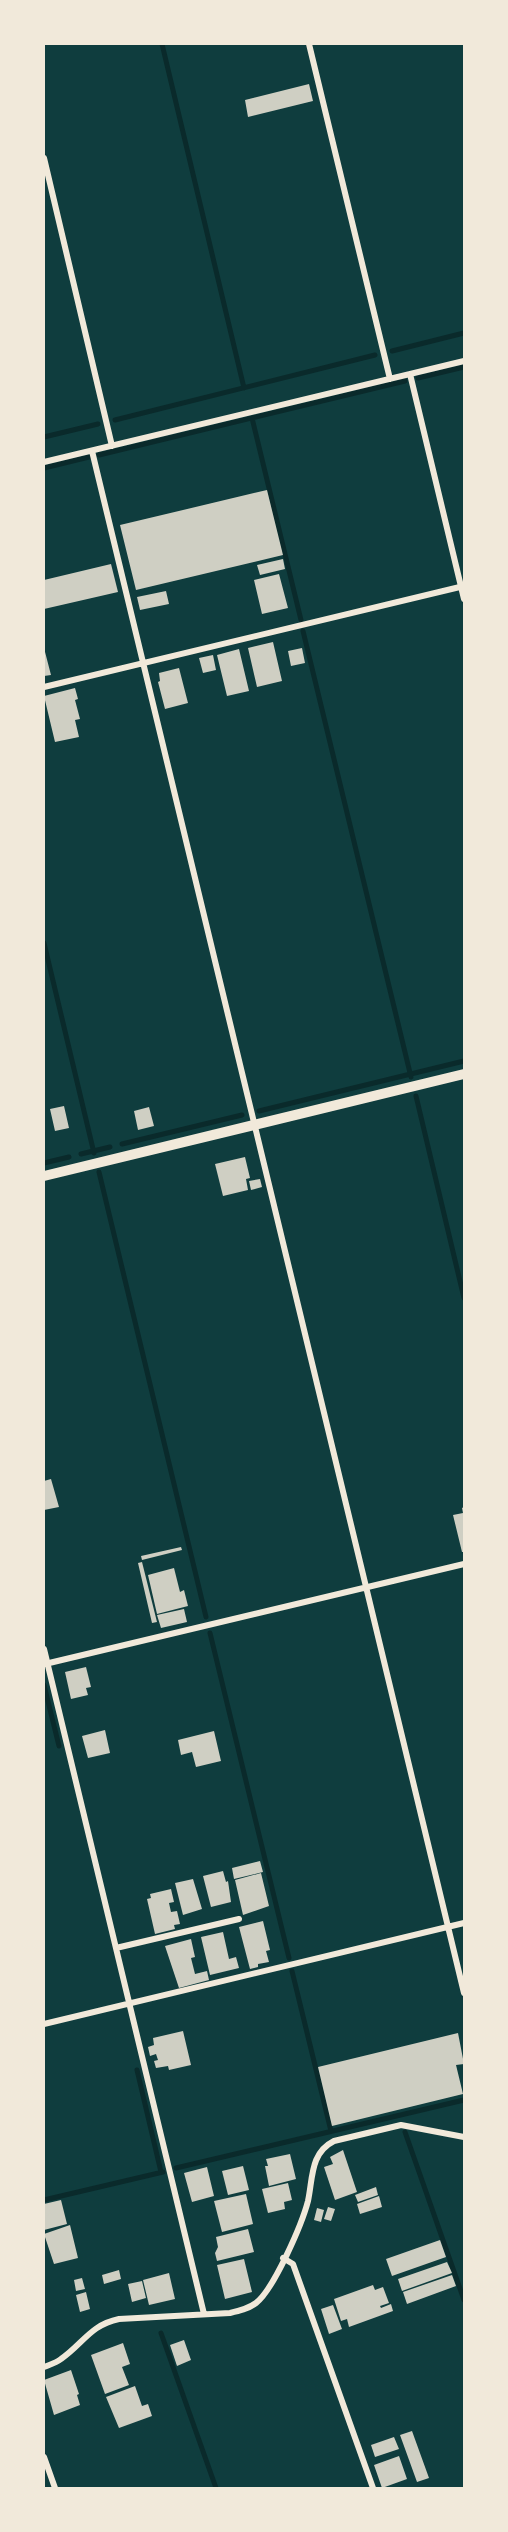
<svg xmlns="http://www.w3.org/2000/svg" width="508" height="2532" font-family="Mulish,sans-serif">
<rect width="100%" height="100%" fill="#0f3d3e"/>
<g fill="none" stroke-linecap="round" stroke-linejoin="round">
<path stroke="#0a2a2b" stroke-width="5" d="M162,44L244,388
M392,351L464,333
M418,378L464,367
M252,418L301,620
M115,420L375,355
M44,437L98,424
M99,455L405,381
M44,468L89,457
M303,631L411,1077
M44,943L94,1153
M416,1096L464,1298
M259,1111L464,1061
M122,1144L242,1115
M81,1154L110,1147
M44,1163L69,1157
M99,1172L206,1617
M210,1633L289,1958
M44,1685L59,1746
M292,1971L331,2131
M137,2070L161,2172
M405,2132L464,2300
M176,2168L464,2100
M44,2200L163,2172
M161,2333L216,2488"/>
</g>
<path fill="#cfcfc3" d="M309,84L313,101L248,117L245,100Z
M267,490L283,555L136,590L120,525Z
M283,559L285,569L260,575L257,565Z
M111,564L118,592L44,609V580Z
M279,574L288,608L262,614L254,580Z
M166,591L169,604L140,610L137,597Z
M273,642L282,681L257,687L248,648Z
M44,648L51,675L44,676Z
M302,648L305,663L291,666L288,651Z
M239,649L249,691L227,696L217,655Z
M213,655L216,670L203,673L199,658Z
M179,668L188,703L165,709L158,682L160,681L159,673Z
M75,688L78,699L75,700L80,719L75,720L79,737L55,742L44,696Z
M64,1106L69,1128L55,1131L50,1109Z
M149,1107L154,1126L138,1130L134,1111Z
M245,1157L250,1178L246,1179L248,1190L223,1196L215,1164Z
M260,1179L262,1187L251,1190L249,1181Z
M51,1479L59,1507L44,1510V1481Z
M464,1507V1552H462L453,1515L463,1513L462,1508Z
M181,1547L182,1550L142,1560L141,1556Z
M142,1562L157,1622L152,1623L138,1563Z
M174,1568L180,1592L184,1590L188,1606L157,1614L148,1575Z
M184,1609L187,1622L161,1628L157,1615Z
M86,1667L91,1687L86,1688L88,1695L71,1699L65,1672Z
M105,1730L110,1753L88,1758L82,1736Z
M214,1731L221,1761L196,1767L192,1752L181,1755L178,1740Z
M260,1861L263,1872L234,1879L232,1868Z
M223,1871L226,1882L228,1881L231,1902L211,1907L203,1876Z
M261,1873L269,1906L243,1915L235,1880Z
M193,1879L202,1909L183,1915L175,1883Z
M171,1889L174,1902L169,1903L171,1912L177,1911L180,1924L174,1925L175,1929L155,1934L147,1899L151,1898L150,1894Z
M263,1921L270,1950L266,1951L269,1962L258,1964V1967L250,1969L239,1927Z
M223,1932L229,1959L236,1957L239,1968L210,1975L201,1937Z
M191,1939L195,1957L191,1958L195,1974L207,1971L209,1980L179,1988L165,1946Z
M183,2031L191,2065L169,2070L168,2066L156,2068L154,2061L158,2060L156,2054L150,2056L148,2047L154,2045L153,2038Z
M458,2033L464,2064L456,2065L463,2094L332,2126L318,2067Z
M343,2150L357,2192L335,2200L324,2167L333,2164L330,2157Z
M290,2154L296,2179L269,2186L265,2166H268L266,2159Z
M243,2166L249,2190L228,2195L222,2171Z
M207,2167L214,2196L192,2202L184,2173Z
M288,2183L292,2200L284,2202L285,2209L268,2213L262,2189Z
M376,2187L378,2195L358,2202L355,2195Z
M246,2194L253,2224L222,2232L214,2201Z
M379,2196L382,2207L360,2214L357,2204Z
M61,2200L67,2224L44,2230V2204Z
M328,2207L335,2209L331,2221L324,2219Z
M317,2208L324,2210L321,2222L314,2220Z
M70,2225L78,2258L54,2264L44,2234Z
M248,2229L254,2252L217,2261L215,2253L218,2247L216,2237Z
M440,2240L446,2257L392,2276L386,2259Z
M244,2259L252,2292L225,2299L217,2265Z
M447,2262L452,2273L402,2291L398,2279Z
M119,2270L121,2279L104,2284L102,2275Z
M169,2273L175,2299L149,2305L143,2280Z
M452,2275L456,2286L407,2304L403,2292Z
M82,2278L85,2289L76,2291L74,2280Z
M142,2281L146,2298L132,2302L128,2284Z
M373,2285L375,2290L383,2287L389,2303L380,2306L381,2308L391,2304L393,2311L349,2327L347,2319L341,2321L334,2299Z
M86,2292L90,2309L80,2312L76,2295Z
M333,2305L342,2329L329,2334L321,2309Z
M184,2340L191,2360L177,2366L170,2345Z
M123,2343L130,2364L122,2367L129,2385L105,2394L91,2355Z
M71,2370L79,2394L77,2395L80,2405L54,2415L44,2380Z
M135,2386L142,2406L148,2404L152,2416L119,2428L106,2397Z
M412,2431L429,2478L417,2482L400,2435Z
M394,2437L399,2449L375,2457L371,2445Z
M399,2456L407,2479L382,2488L374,2465Z"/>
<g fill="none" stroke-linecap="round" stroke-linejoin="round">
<path stroke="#f1e9da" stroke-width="6" d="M309,44L390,379
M44,158L112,446
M410,374L464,599
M92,451L464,1993
M44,462L464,361
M44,687L464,586
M44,1649L204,2314
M45,1664L464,1564
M116,1948L239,1919
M44,2024L464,1923
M283,2258L293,2264L373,2488
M44,2367C49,2365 56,2363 61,2359C83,2344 90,2325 119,2319L230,2313C239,2311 248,2309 256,2303C274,2289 302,2224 308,2201C313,2178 310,2153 334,2141L401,2125L464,2137
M44,2457L55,2488"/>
<path stroke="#f1e9da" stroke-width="10" d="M44,1176L464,1074"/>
</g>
<rect width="508" height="2532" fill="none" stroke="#f1e9da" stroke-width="90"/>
</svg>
